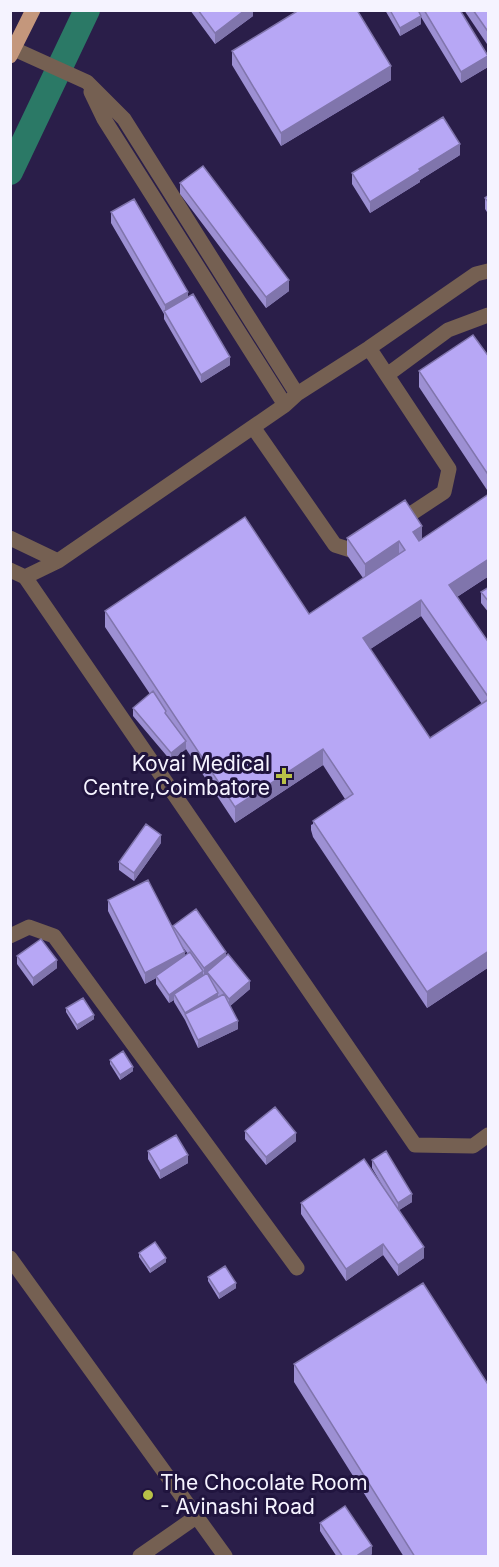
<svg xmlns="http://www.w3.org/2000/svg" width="499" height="1567" font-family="Inter,sans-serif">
<rect width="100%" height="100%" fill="#2a1e49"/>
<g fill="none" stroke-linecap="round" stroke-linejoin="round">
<path stroke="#2b7966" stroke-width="26" d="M10,172L87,10"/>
<path stroke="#756052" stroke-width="15" d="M14,49L87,82L124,119L297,394
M91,92L104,119L285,405
M369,348L449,469L444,492L397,523
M387,375L448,330L488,315
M253,427L335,545L354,551L364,545
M10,538L58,561
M10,570L25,577L58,561L285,405L297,394L369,348L476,274L488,271
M25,577L415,1145L473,1146L488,1135"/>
<path stroke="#756052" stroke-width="15" d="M10,936L29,927L54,936L297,1268
M10,1258L225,1556
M140,1556L196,1517"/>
<path stroke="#c4977c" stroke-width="15" d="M10,56L33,10"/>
</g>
<path fill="#9d90d3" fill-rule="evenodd" d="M190,10H253V16L215,44Z
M385,10H460L488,67L461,83L421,17V24L400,36Z
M464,10H489V47Z
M232,51L391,80L281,146L232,65Z
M460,155L420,180V182L370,213L352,184V173Z
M180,183L289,291L266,308L180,194Z
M489,195V215L485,209V198Z
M111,212L188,297L230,365L201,383L164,319V314L111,223Z
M489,357V493L419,387V371Z
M489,494V576L457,597L489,643V967L427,1008L313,837L311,830V825L313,824V821L345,799L323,765L235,823L186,749L171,761L133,716V708L150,694L105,627V611L309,614L363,578L347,555V538L422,539ZM421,616L482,704L430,738L370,649Z
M489,587V613L481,603V592Z
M161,843L134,881L119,870V862Z
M108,900L173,928V926L226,956L250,989L230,1006L238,1029L198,1048L185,1020L174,1002V1000L169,1003L156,984V978L145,984L108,911ZM182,946L188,954L185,956Z
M17,956L57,968L33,986L17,964Z
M66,1008L94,1019L77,1030L66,1012Z
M110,1060L133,1071L120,1080L110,1064Z
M245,1131L296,1141L266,1165L245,1139Z
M148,1151L188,1163L160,1179L148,1159Z
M372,1160L412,1202L399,1210L424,1258L398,1276L383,1255L346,1281L301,1214V1203L385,1190L372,1168Z
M139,1253L166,1262L150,1273L139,1257Z
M208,1277L236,1288L219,1299L208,1281Z
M294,1364L489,1557H404L294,1382Z
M320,1523L372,1554L368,1557H337L320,1531Z"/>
<path fill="#8075ac" d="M245,10H253V16L215,44V33Z
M421,16V24L400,36V28Z
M488,56V67L461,83V72Z
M391,66V80L281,146V133Z
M460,144V155L420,180V182L370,213V202L419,169Z
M289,280V291L266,308V297Z
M188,292V303L165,313V305Z
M230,357V365L201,383V375Z
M422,526V542L413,548V532Z
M399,541V557L365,580V564Z
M489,559V576L449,602V585Z
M421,600V616L363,654V638Z
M186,741V749L171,761V753Z
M323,749V765L235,823V807Z
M161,835V843L134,881V873Z
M489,951V967L427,1008V992Z
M185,952V963L156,976V978L145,984V973Z
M226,952V960L207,972V974L204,976V968Z
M57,960V968L33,986V978Z
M203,971V979L174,994V1000L169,1003V995Z
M250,981V989L229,1007V999Z
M218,993V1001L185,1013Z
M94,1015V1019L77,1030V1025Z
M238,1021V1029L198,1048V1040Z
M133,1067V1071L120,1080V1075Z
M296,1133V1141L266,1165V1157Z
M188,1155V1163L160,1179V1171Z
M412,1194V1202L398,1211V1203Z
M383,1244V1255L346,1281V1269Z
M424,1247V1258L398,1276V1265Z
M166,1258V1262L150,1273V1269Z
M236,1283V1288L219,1299V1294Z
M372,1546V1554L368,1557H358V1555Z"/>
<path fill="#b7a7f5" stroke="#8075ac" stroke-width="1.5" d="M198,10H245L215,33Z
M299,10H357L391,66L281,133L232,51Z
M390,10H418L421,16L400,28Z
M424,10H460L488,56L461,72Z
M473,10H489V33Z
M443,117L460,144L419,169L420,171L370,202L352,173Z
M203,166L289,280L266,297L180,183Z
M489,195V203L485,198Z
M134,199L188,292L165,305L111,212Z
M193,294L230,357L201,375L164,311Z
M473,335L489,357V476L419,371Z
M489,494V559L449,585L489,643V698L421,600L363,638L430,738L489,699V951L427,992L313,821L353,794L323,749L235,807L105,611L245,517L309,614L405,550L399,541L365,564L347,538L405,500L422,526L413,532L419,541Z
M489,587V602L481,592Z
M153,691L166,711L165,713L186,741L171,753L133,708Z
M146,824L161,835L134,873L119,862Z
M148,880L185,952L145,973L108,900Z
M196,909L226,952L204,968L173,926Z
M41,939L57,960L33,978L17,956Z
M190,952L203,971L169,995L156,976Z
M228,954L250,981L229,999L207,972Z
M207,973L218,993L185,1013L174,994Z
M224,994L238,1021L198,1040L185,1014Z
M83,998L94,1015L77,1025L66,1008Z
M123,1051L133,1067L120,1075L110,1060Z
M275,1107L296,1133L266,1157L245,1131Z
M176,1135L188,1155L160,1171L148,1151Z
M386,1151L412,1194L398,1203L372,1160Z
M364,1159L424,1247L398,1265L383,1244L346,1269L301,1203Z
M155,1242L166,1258L150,1269L139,1253Z
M225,1266L236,1283L219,1294L208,1277Z
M423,1283L489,1386V1557H415L294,1364Z
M345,1506L372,1546L358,1555V1557H343L320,1523Z"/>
<g fill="#b8c147" stroke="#20143e" stroke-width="2">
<path d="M281 767h6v6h6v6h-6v6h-6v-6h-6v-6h6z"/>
<circle cx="148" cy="1495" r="6"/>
</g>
<g text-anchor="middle" stroke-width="6" stroke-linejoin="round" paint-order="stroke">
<g font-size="21" fill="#f5f3ff" stroke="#20143e" text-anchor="end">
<text x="270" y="771">Kovai Medical<tspan x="270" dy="24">Centre,Coimbatore</tspan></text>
<text x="160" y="1490" text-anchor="start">The Chocolate Room<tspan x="160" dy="24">- Avinashi Road</tspan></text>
</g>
</g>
<rect width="499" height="1567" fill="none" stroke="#f5f3ff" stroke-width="24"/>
</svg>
